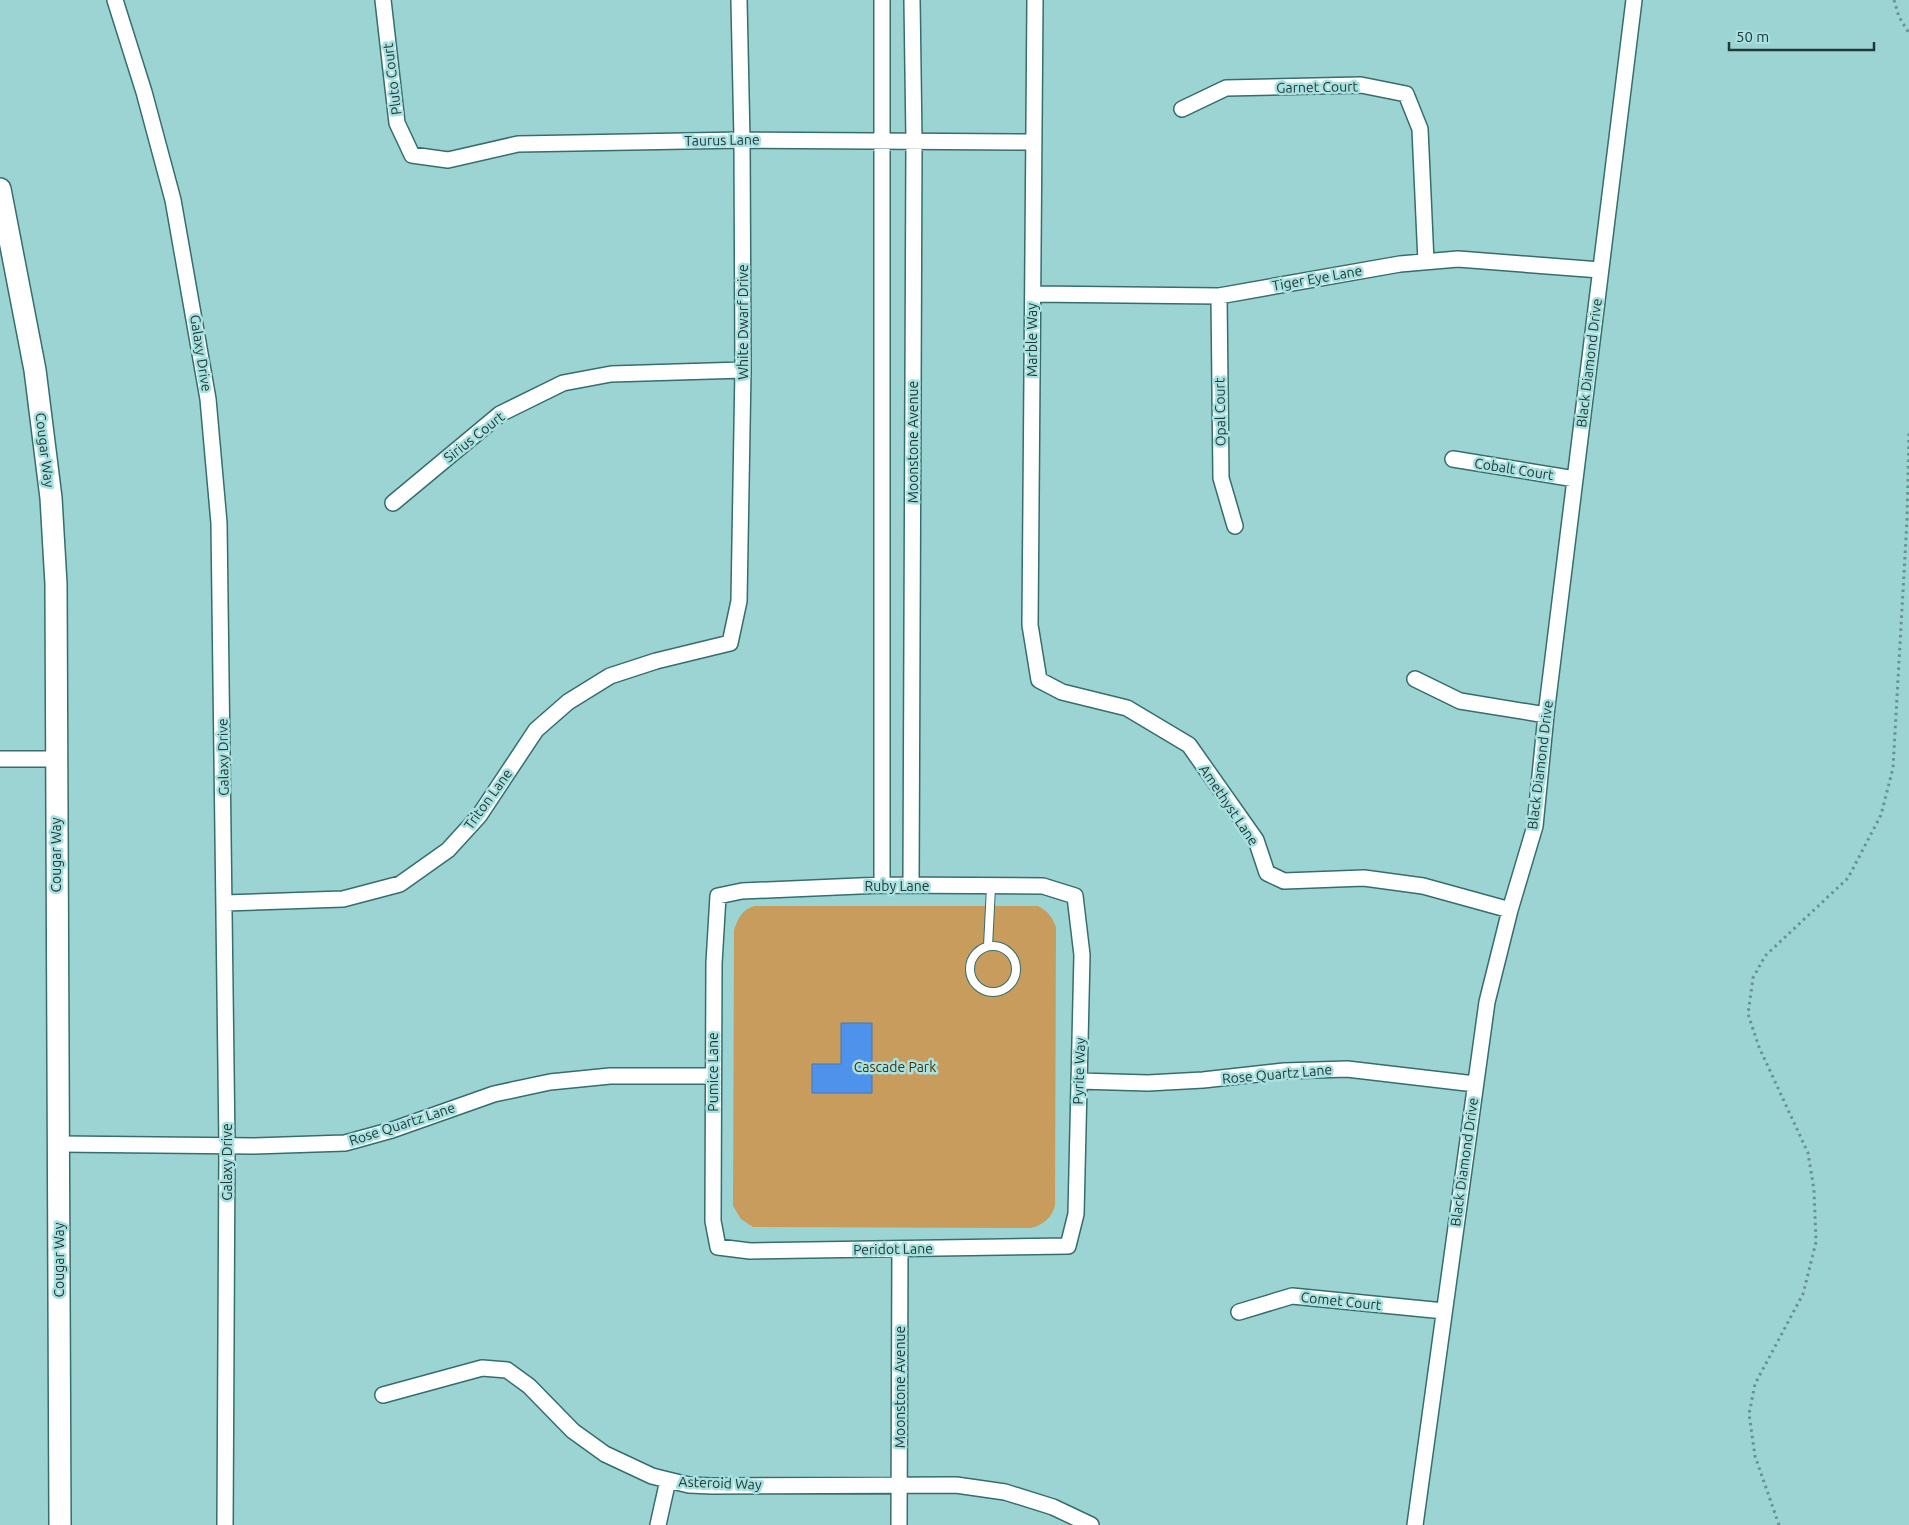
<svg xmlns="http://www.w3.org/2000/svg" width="1909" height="1525" font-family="Ubuntu,sans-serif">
<rect width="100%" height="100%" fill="#9cd4d4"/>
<path fill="#c79c5d" d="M754,906H1038C1048,911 1052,917 1056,927L1055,1205C1052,1218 1043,1225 1031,1228L753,1227L741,1219L733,1206L734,930C738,918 742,910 754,906Z"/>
<path fill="#4e92ec" stroke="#4077b6" d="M841,1023H872V1093H812V1064H841Z"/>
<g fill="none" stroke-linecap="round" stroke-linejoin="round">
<g stroke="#366d6d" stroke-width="10">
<path id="lane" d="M970 969a23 23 0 1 1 46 0a23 23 0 1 1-46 0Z
M988,946L991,887"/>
</g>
<g stroke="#366d6d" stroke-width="18">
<path id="street" d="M115,0L144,92L173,200L208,399L219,523L227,1146L225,1525
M383,0L397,123L412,155L448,160L518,144L742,140L1034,142
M882,0V885
M1035,0L1030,625L1039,680L1062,692L1127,708L1189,745L1256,840L1267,873L1284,881L1364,878L1423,886L1510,910
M1182,109L1226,88L1361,85L1406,94L1420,129L1426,262
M1033,294L1219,296L1400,264L1458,259L1600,270
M1219,296L1221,478L1235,526
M1453,459L1575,479
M393,503L500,414L563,383L611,374L743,370
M1415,679L1460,701L1546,715
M0,759H56
M882,885L1043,886L1075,896L1082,955L1076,1214L1068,1246L750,1251L718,1247L713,1221L714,963L718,896L742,891Z
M911,885L914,141L912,0
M225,903L343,899L400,884L448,850L479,816L536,730L568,702L610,676L656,661L730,643L739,601L743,370L742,140L739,0
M1079,1081L1148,1083L1203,1080L1284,1071L1347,1069L1475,1084
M58,1144L254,1146L345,1143L392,1130L494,1094L550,1082L610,1076H713
M1239,1312L1292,1296L1444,1311
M383,1395L482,1368L507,1370L529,1386L573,1431L605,1454L652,1476L668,1480L689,1485L712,1486L956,1485L1005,1492L1053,1507L1091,1525
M658,1525L668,1480
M899,1525L900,1249
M1415,1525L1487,1002L1510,910L1535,826L1546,715L1634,0"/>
</g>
<g stroke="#366d6d" stroke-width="24">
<path id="secondary" d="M0,189L35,370L51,498L56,584L60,1525"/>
</g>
<path stroke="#689292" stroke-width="3" stroke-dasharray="2.5 4" stroke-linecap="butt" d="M1894,0L1899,17L1909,33
M1779,1525L1755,1456L1749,1414L1755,1384L1803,1294L1816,1242L1814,1190L1808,1153L1759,1047L1748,1014L1753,978L1765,956L1848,878L1881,815L1893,768L1907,520L1909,433"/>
<use href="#lane" stroke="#fff" stroke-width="8"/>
<use href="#street" stroke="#fff" stroke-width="15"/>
<use href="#secondary" stroke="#fff" stroke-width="21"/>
</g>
<g text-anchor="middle" stroke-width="5" stroke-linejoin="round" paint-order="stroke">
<g font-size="14" fill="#213838" stroke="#a9e1e1">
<text transform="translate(392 79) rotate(-97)" y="5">Pluto Court</text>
<text transform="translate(1317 87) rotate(-1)" y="5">Garnet Court</text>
<text transform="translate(722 140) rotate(-1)" y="5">Taurus Lane</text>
<text transform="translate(1317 278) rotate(-10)" y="5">Tiger Eye Lane</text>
<text transform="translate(743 322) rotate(-90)" y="5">White Dwarf Drive</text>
<text transform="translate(1032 340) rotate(-90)" y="5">Marble Way</text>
<text transform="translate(201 353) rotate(81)" y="5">Galaxy Drive</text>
<text transform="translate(1589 363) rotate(-83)" y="5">Black Diamond Drive</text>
<text transform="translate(1220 412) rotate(-91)" y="5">Opal Court</text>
<text transform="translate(474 437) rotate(-38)" y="5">Sirius Court</text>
<text transform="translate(913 442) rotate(-90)" y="5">Moonstone Avenue</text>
<text transform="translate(45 450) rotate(83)" y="5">Cougar Way</text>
<text transform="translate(1514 469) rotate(9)" y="5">Cobalt Court</text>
<text transform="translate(223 757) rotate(-91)" y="5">Galaxy Drive</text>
<text transform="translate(1540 765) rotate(-83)" y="5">Black Diamond Drive</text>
<text transform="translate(488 799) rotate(-54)" y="5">Triton Lane</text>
<text transform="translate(1229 805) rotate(56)" y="5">Amethyst Lane</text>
<text transform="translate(56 855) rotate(-90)" y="5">Cougar Way</text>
<text x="897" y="891">Ruby Lane</text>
<text transform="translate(1079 1071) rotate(-88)" y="5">Pyrite Way</text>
<text transform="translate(713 1072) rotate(-90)" y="5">Pumice Lane</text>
<text transform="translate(1277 1074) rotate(-5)" y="5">Rose Quartz Lane</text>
<text transform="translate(402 1124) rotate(-18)" y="5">Rose Quartz Lane</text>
<text transform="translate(227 1162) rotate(-90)" y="5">Galaxy Drive</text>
<text transform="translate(1464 1162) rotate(-82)" y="5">Black Diamond Drive</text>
<text transform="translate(893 1249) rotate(-1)" y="5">Peridot Lane</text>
<text transform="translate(59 1260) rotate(-90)" y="5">Cougar Way</text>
<text transform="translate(1341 1301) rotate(6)" y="5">Comet Court</text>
<text transform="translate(900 1387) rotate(-90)" y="5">Moonstone Avenue</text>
<text transform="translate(720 1483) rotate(2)" y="5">Asteroid Way</text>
</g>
<g font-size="14" fill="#4c3100" stroke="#a9e1e1">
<text x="895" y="1072">Cascade Park</text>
</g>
</g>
<path d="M1729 42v8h145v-8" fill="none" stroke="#213838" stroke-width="2.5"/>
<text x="1736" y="42" font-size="15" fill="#213838" stroke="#a9e1e1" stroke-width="4" paint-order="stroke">50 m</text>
</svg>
